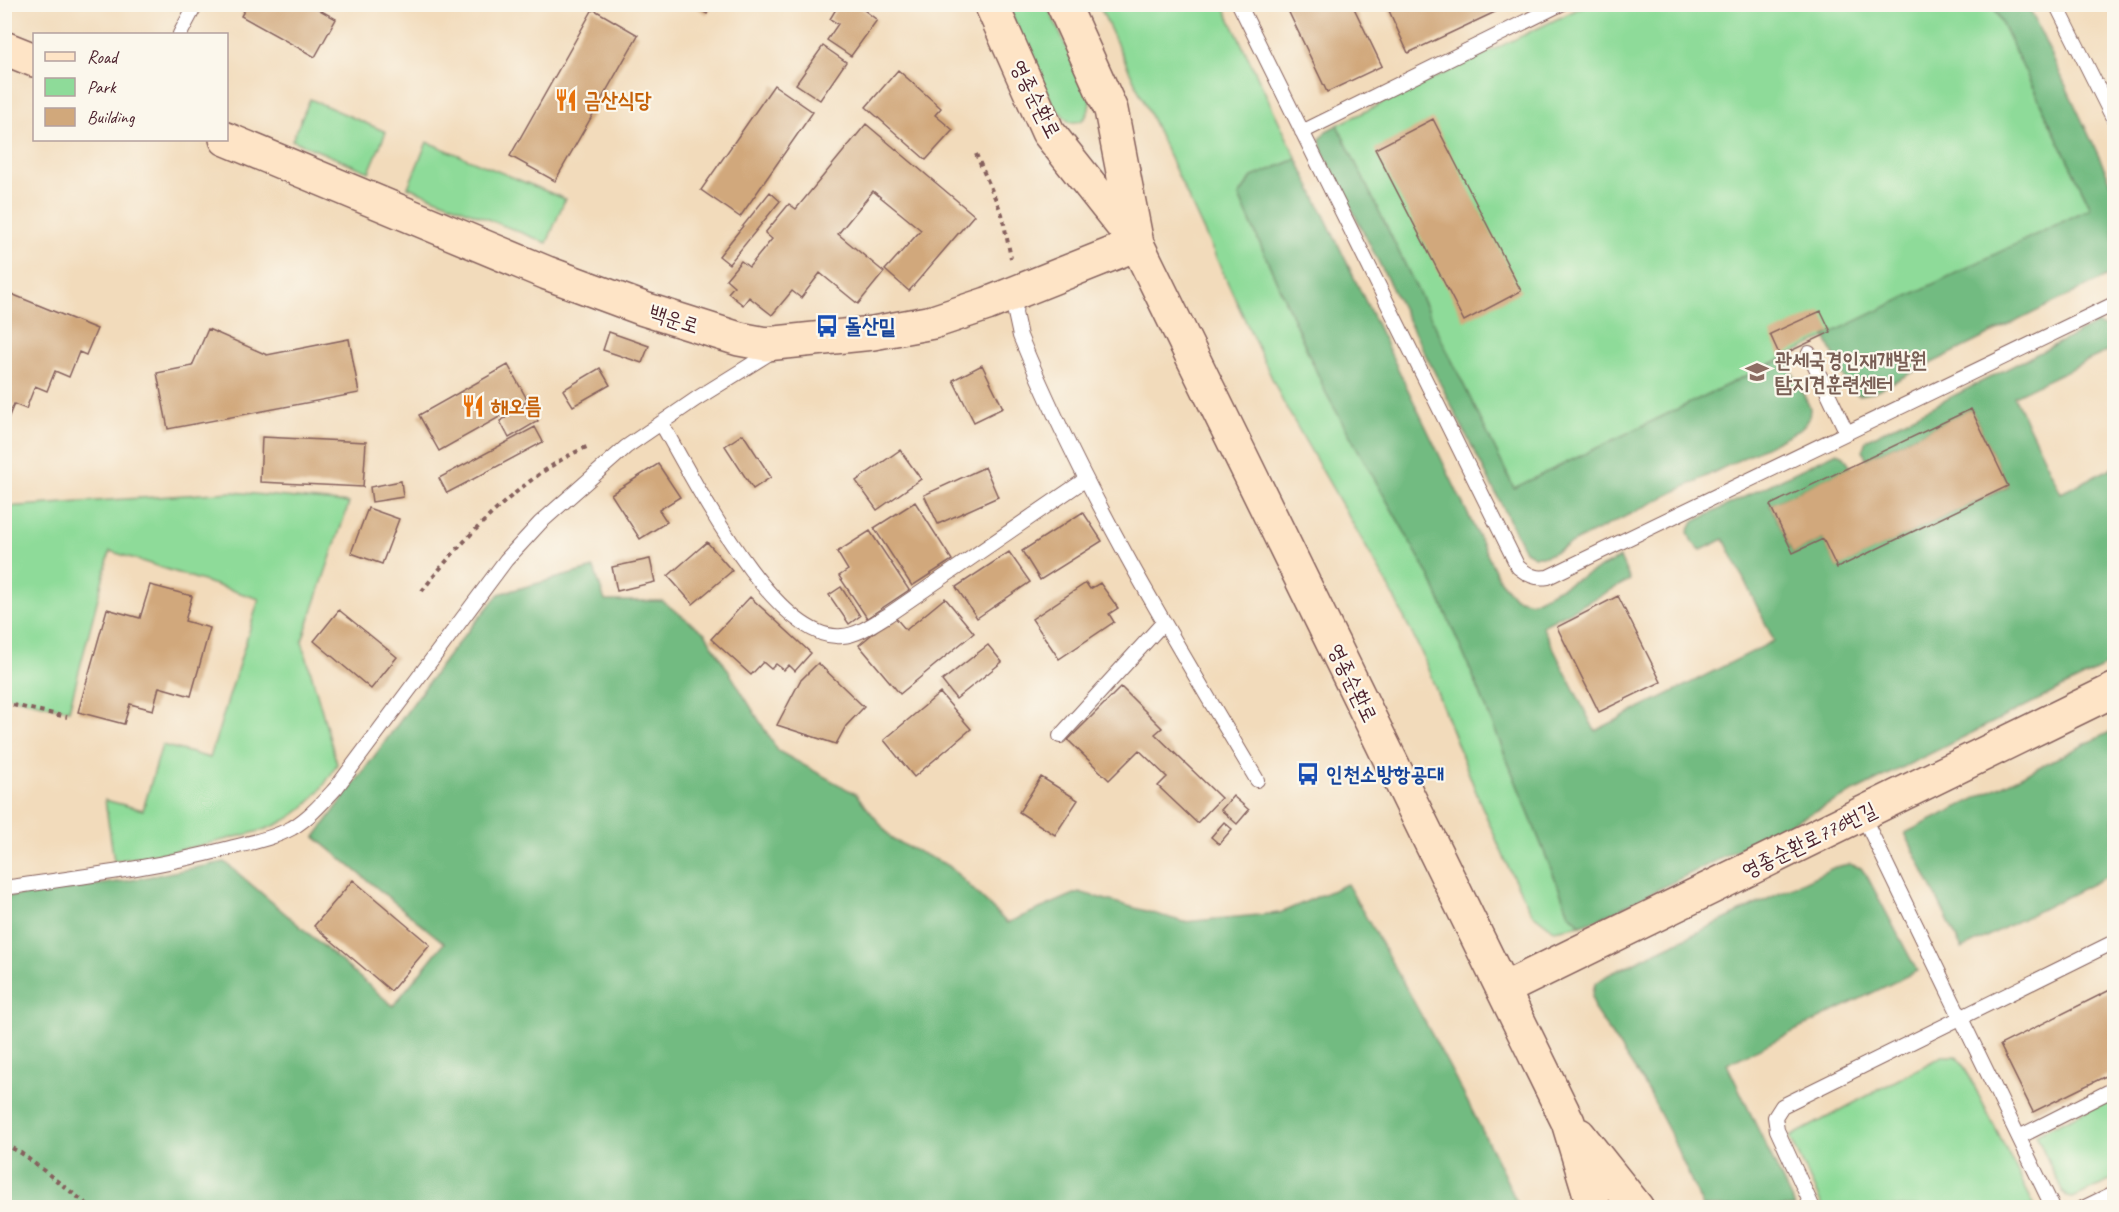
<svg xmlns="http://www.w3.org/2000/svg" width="2119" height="1212" font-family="Caveat,'Poor Story',sans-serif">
<rect width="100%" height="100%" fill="#fbf7ec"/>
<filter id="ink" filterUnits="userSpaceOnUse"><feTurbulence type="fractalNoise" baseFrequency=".0167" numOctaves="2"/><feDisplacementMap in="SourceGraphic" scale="12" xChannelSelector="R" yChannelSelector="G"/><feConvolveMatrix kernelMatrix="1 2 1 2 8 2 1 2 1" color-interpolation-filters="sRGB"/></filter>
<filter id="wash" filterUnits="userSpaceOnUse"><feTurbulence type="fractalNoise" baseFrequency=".008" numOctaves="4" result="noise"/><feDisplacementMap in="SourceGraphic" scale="24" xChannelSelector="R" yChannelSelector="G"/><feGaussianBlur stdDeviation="1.35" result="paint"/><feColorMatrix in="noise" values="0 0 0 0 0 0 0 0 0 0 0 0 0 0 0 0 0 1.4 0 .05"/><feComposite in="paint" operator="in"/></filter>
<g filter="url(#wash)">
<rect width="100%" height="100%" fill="#f2dbbb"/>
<path fill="#8edb99" stroke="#6c7d62" stroke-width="1.5" d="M1007,5H1047L1090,98C1090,113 1086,124 1069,122L1053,105Z
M1099,5H1223L1297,159L1252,177L1239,196L1326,393L1430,577L1476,683L1569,913L1581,925L1554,930L1532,913L1509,869L1480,802L1422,654L1389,587L1283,402Z
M1586,5H1993L2091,208L1514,489L1337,125Z
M310,99L386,132L369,172L292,140Z
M427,142L565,199L547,243L408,187Z
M232,492L349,503L302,641L337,764C324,788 305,811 280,823C265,831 248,834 232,838C193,848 154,855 114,861L105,800L143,810L162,745L210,758L259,599L110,551L69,710L5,696V507Z
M1942,1056H1956L1965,1068L2035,1207H1823L1790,1137Z
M2114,1097V1179L2073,1198L2068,1197L2062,1191L2036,1134Z"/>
<path fill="#72bb81" stroke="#5e6d56" stroke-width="1.5" d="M1993,5H2028L2114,189V273L1871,393L1859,395L1850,390L1825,336L2091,208Z
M1337,125L1514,488L1785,357L1810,408L1809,419L1801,429L1546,556H1534L1525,551L1322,150L1320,139L1326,131Z
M1297,159L1500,581L1515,598L1532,602L1620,558L1630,580L1542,626L1595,731L1774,641L1724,539L1701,550L1692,542L1688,532L1693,522L1837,452L1844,456L1851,467L1770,505L1793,553L1823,539L1837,567L2008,487L1971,409L1866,459L1863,449L1866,440L2096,324L2108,328L2114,338V348L2014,396L2061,493L2114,467V662L1599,919L1581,925L1569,913L1476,683L1430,577L1326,393L1239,196L1252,177Z
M594,568L605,601H662L705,633L778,751L856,794L893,840L949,866L1007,923L1079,892L1184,922L1280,913L1347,884C1408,990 1468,1096 1519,1207H5V897L126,881L225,862L393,1006L444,943L315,837L450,653L499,594Z
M2114,730V873L1962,949L1905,833Z
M1849,864L1861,868L1868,878L1917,971L1727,1064L1795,1207H1703L1668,1129L1645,1085L1594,1009L1592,996L1595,984L1608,975L1835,867Z"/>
<g id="blocks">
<path fill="#d1a87b" d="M248,4H309L336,19L315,57L241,16Z
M690,4H712L707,14Z
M839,4H856L877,20L851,56L827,40L838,24L830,19Z
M1285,4H1352L1382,66L1327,92Z
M1386,4H1512L1408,53Z
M593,9L638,35L555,181L510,156Z
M823,46L846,62L820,100L796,84Z
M898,70L941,108L935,115L953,130L926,160L866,107Z
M774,85L813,112L740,217L701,190Z
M1433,119L1521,291L1464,321L1375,149Z
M866,124L974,215L909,291L885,270L921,230L873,191L838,234L884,272L858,304L820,273L801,298L792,291L772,315L749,297L743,305L728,293L734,286L726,279L741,261L749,267L772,239L765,233L789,204L796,209Z
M770,192L780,201L729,264L719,256Z
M4,291L97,329L86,355L79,352L69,377L55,371L47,391L35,386L26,409L14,404L5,426Z
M1821,311L1831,332L1780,356L1770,334Z
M208,329L267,355L349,339L359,393L168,429L157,373L192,366Z
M609,332L649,346L642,363L603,350Z
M508,365L528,401L439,451L419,415Z
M982,365L1003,408L974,422L953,380Z
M600,368L610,385L573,406L563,390Z
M529,404L538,421L509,438L500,421Z
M1971,409L2008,486L1837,568L1823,539L1793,553L1770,505Z
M535,427L543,442L447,493L439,478Z
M743,434L771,477L753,489L725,446Z
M262,437L366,442L363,487L260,482Z
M900,450L921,479L877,510L856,481Z
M658,464L680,497L659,510L667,522L640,539L611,494Z
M985,467L998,497L938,524L924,495Z
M401,481L403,497L372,502L370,487Z
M915,502L952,560L912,586L874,528Z
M368,508L399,519L382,564L351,553Z
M1083,512L1102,541L1040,580L1022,551Z
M870,531L909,590L867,618L839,576L848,570L837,552Z
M707,542L732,571L693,604L668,576Z
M1009,552L1030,582L977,618L956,587Z
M650,559L655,582L617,591L612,567Z
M1086,583L1090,589L1100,583L1118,608L1109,614L1114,622L1059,659L1032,619Z
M150,585L192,596L185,621L210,628L191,696L159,687L153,710L130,704L124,724L78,712L107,609L140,618Z
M841,587L860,616L849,624L829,595Z
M1618,596L1661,682L1599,712L1557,627Z
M750,597L811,653L795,671L789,665L784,670L776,664L771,669L763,662L751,675L711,639Z
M945,598L974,633L900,694L859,645L894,616L906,630Z
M339,610L397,657L371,689L314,641Z
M988,645L1002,662L956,699L942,681Z
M818,663L864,707L846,726L836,744L777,725L800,681Z
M1121,687L1162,728L1155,734L1221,798L1197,823L1158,786L1167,777L1139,750L1109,780L1068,740Z
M940,693L971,729L914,777L884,740Z
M1041,777L1078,800L1055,835L1019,812Z
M1233,796L1249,810L1237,824L1221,810Z
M1224,822L1232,829L1219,844L1211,837Z
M353,880L430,945L391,991L314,926Z
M2114,988V1072L2033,1112L2000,1045Z"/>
</g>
</g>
<g filter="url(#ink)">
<use href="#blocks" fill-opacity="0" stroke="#85615d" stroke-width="1.5"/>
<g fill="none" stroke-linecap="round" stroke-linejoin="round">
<g stroke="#85615d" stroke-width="16">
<path id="lane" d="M1239,4L1518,567C1528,575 1535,579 1548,577L2114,304
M2056,4L2114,120
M180,34L196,4
M1302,132L1561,4
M1017,293L1015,313L1020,336C1084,492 1171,636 1257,780
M1809,353L1847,433
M661,423C691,474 774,643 842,636C859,635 874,623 888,615L1086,479
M1060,736L1163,623
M1862,814L2053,1208
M4,888C79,877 153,868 226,849C248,843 272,839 292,828C309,818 323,802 336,788L506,560L540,523L626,447L696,399L773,351
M2019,1137L2114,1089
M1813,1208L1777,1130L1775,1117L1782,1106L2114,942
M2083,1208L2114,1193"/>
</g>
<g stroke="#85615d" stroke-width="36">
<path id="secondary" d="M991,4L1048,132L1137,244L1568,1122L1594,1208
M4,48L34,60
M226,139L547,273L644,309L739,339L766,344L873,333L933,322L987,304L1137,244L1111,110L1063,4
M1504,989L2114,690
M1579,1135L1637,1208"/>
</g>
<path stroke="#85615d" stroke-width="4" stroke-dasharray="4.5 4.5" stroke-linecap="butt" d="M976,154L1002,214L1011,258
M422,591C460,541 528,471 587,447
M4,703L67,717
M4,1144L21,1153L92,1208"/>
<use href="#lane" stroke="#fff" stroke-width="14"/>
<use href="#secondary" stroke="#fee4c6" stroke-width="33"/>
</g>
</g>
<defs>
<g id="restaurant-bare" transform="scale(1.8)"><path d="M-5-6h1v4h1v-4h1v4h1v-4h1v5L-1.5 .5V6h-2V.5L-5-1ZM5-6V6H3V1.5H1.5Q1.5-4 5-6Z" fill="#e8710a" stroke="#fbf7ec" stroke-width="2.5" paint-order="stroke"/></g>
<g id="bus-bare" transform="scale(1.8)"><path d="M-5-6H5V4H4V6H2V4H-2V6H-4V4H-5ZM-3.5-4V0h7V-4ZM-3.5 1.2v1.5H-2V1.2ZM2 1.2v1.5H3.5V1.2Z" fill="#1a4fb4" stroke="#fbf7ec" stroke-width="2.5" paint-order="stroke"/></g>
<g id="university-bare" transform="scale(1.8)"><path d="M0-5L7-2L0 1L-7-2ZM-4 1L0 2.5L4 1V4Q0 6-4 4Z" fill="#8d6e63" stroke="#fbf7ec" stroke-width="2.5" paint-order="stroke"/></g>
</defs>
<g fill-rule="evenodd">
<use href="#restaurant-bare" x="566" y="100"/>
<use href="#bus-bare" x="827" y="326"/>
<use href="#university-bare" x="1757" y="372"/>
<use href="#restaurant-bare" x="473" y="406"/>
<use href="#bus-bare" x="1308" y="774"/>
</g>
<g text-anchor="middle" stroke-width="4.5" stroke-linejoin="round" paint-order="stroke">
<g font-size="21" fill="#4a1f2b" stroke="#fbf7ec">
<text transform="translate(1036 99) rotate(63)" y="7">영종순환로</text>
<text transform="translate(674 319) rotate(18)" y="7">백운로</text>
<text transform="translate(1353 683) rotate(64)" y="7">영종순환로</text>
<text transform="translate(1809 840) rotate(-26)" y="7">영종순환로776번길</text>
</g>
<g font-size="21" font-weight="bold" fill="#c56008" stroke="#fbf7ec" text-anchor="start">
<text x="584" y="107">금산식당</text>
<text x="491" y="413">해오름</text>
</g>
<g font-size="21" font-weight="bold" fill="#164399" stroke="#fbf7ec" text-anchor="start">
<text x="845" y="333">돌산밑</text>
<text x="1326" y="781">인천소방항공대</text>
</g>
<g font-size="21" font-weight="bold" fill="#785e54" stroke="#fbf7ec" text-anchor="start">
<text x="1775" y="367">관세국경인재개발원<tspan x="1775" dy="24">탐지견훈련센터</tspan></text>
</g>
</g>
<rect width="2119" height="1212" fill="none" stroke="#fbf7ec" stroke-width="24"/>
<rect x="33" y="33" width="195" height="108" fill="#fbf7ec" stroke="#b4a19f" stroke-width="1.5"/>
<rect x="45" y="52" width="30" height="9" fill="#fee4c6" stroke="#b4a19f" stroke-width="1.5"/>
<text x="87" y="63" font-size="18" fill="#4a1f2b">Road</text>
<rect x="45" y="78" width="30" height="18" fill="#8edb99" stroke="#b4a19f" stroke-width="1.5"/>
<text x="87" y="93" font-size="18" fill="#4a1f2b">Park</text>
<rect x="45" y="108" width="30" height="18" fill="#d1a87b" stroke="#b4a19f" stroke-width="1.5"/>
<text x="87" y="123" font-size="18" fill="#4a1f2b">Building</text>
</svg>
